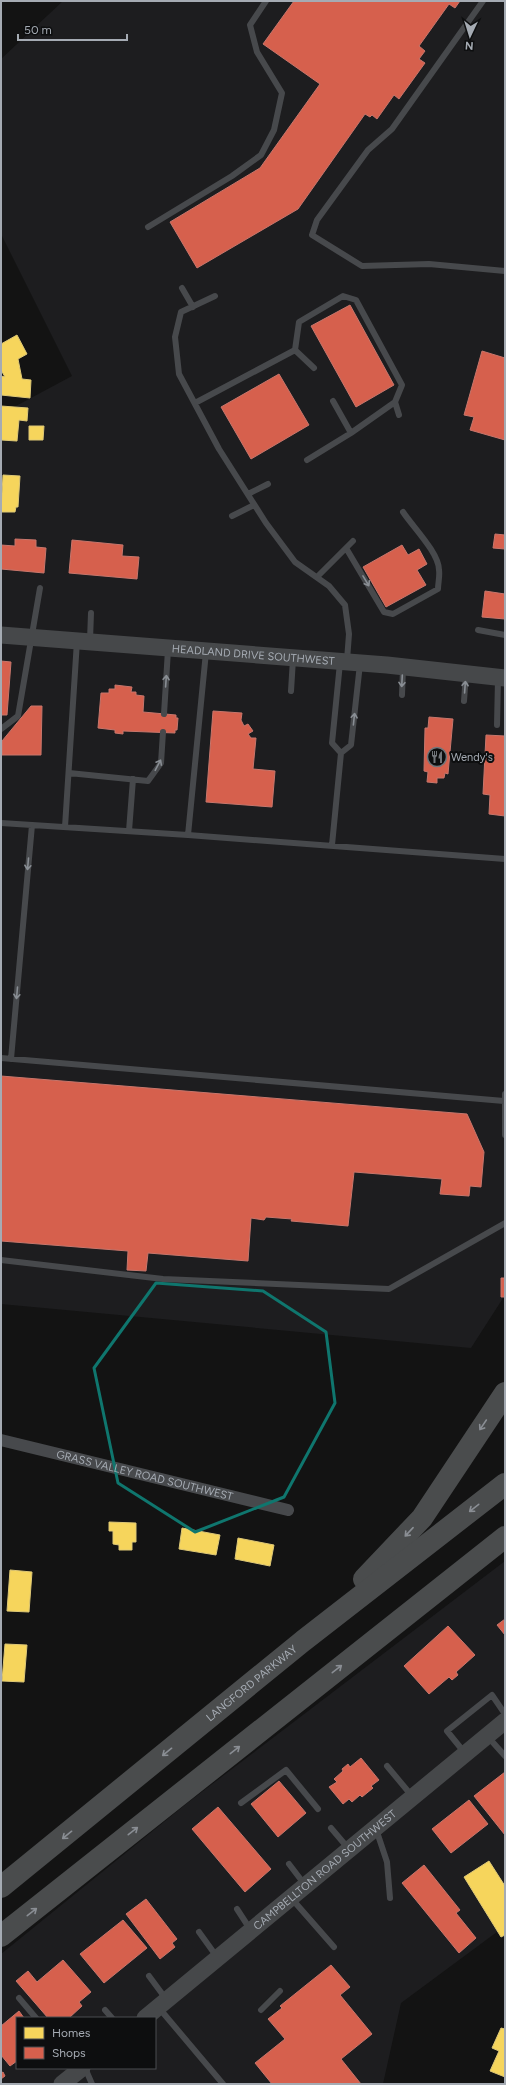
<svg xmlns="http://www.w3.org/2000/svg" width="506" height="2085" font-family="Figtree,sans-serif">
<rect width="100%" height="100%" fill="#131313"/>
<path fill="#1d1d1f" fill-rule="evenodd" d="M63,1H505V1295L471,1348L1,1304V414L72,376L1,234V59Z
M505,1561V1926L401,2003L383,2084H1V1954L186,1804ZM17,2018H155V2068H17Z"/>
<path fill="#f6d55c" stroke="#dec876" d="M17,335L27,354L18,359L22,379L31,380L30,398L1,395V376L5,377L1,370V344Z
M1,406L28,408L27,421L19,420L17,441L1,440Z
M29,426H44L43,440H29Z
M3,475L20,476L18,507H16L15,512H1Z
M109,1522L136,1523V1542H132V1550H119V1545L113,1544V1531H109Z
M182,1528L220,1535L216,1555L179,1549Z
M238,1538L274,1545L270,1566L235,1559Z
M10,1570L32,1572L29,1612L7,1611Z
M5,1644L27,1645L24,1682L2,1681Z
M489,1861L505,1886V1935L501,1937L464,1877Z
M501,2028L505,2029V2077L490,2071L499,2051L492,2048Z"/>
<path fill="#d6604d" stroke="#c7766c" d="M294,1H460L455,8L449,4L419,46L425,51L419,59L425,63L399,99L394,95L377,119L372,115L370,117L365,114L298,209L197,268L170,222L260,168L320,84L263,44Z
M350,305L394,385L356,407L311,326Z
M482,351L505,358V440L470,430L474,417L464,415Z
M279,374L309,425L251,459L221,407Z
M495,534L505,535V549L493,548Z
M15,539L36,540V547L46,548L44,573L1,569V545L15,546Z
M72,540L123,545L122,556L139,557L137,579L69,573Z
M402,545L408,555L419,549L427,564L417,570L426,585L386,607L363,567Z
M485,591L505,594V619L482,617Z
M1,661L11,662L7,715H1Z
M115,685L132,687L131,692H136V695L144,696L143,712L176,715V718H178L177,730H175V733L123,731V734L115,733V730L98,728L101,693H109V689H115Z
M31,706H42L41,755H2V741Z
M213,711L242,713L241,720L244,726L248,724L253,731L248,734L251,738H256L253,769L275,771L272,807L206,802Z
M429,717L453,719L448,774L445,773L444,778H437V783L427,782L428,772L424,771L425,728H428Z
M486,735L505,736V816L489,814L490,795L483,794Z
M1,1076L467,1114L484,1152L481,1187L470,1186L469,1196L440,1194L442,1179L354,1172L348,1226L291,1221L292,1219L266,1217L264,1220L251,1218L248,1261L148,1253L146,1271L127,1270L128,1251L1,1241Z
M501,1278H505V1297H501Z
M505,1619V1635L497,1625Z
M448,1626L475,1655L456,1672L458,1675L452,1680L449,1677L429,1694L404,1666Z
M361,1758L379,1780L371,1786L373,1788L362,1797L360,1795L352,1802L349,1799L343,1804L329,1787L337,1782L334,1779L343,1771L342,1769L348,1764L350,1767Z
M505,1772V1835L474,1796Z
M279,1781L306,1813L278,1837L251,1804Z
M469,1800L488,1824L451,1853L432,1829Z
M218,1807L271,1869L245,1892L192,1829Z
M424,1865L460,1910L456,1913L476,1938L459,1953L402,1883Z
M146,1899L177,1939L172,1943L175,1947L160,1959L126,1914Z
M123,1920L147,1948L104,1983L80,1954Z
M63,1960L91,1992L79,2002L82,2006L69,2018H48L16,1981L28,1971L37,1982Z
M331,1965L350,1987L340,1995L372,2034L341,2059L361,2084H272L255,2063L285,2039L268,2019L282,2008L280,2006Z
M19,2011L24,2018H17V2061L10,2066L1,2055V2026Z
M3,2072L5,2076L1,2079V2073Z"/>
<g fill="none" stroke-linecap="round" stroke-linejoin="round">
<path stroke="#47494c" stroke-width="6" d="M483,1L392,129L368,150L333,198L317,220L312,235L362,266L429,264L505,271
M148,227L232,176L261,155L274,130L282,93L257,52L250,25L266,1
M182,288L193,307
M215,296L181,312L175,337L179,374L219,449L266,523L295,562L329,586L345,605L349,634L347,660
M295,350L314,368
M333,401L351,433
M195,403L295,350L299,322L343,296L356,300L402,385L395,402L399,415
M307,460L351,433L395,402
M248,494L268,484
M232,516L254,505
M346,548L384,612L393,614L438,589C438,583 440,576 439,570C439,553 413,527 403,512
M317,577L353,541
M478,630L505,635
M90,640L91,613
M291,691L293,659
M402,695L403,668
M464,701L466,674
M164,714L168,650
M497,725L498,679
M1,729L18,716L40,588
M341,753L351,745L360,664
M69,773L148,781L161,763L163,732
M1,823L188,835L505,859
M65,827L77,641
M129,831L133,779
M188,835L206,652
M332,845L341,753L332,743L340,663
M1,1058L504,1101
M11,1059L32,825
M505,1094V1135
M1,1260L163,1279L389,1289L505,1223
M488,1737L505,1756
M464,1752L447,1731L492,1695L505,1714
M387,1766L412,1796
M241,1803L286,1770L318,1809
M331,1828L348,1848
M376,1829L387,1862L390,1898
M289,1864L305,1885
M292,1899L334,1947
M237,1909L250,1929
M199,1932L217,1957
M149,1976L166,1999
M19,1998L36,2018
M159,2008L223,2084
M105,2010L112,2018
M261,2010L280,1991
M85,2068L92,2084"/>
<path stroke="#47494c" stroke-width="12" id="s1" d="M1,1440L288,1510"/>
<g stroke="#46484a" stroke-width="17">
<path id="s2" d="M1,635L387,665L505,678"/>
<path id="s3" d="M145,2018L505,1721"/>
<path d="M62,2084L82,2068"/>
</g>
<g stroke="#4a4c4d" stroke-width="22">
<path d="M364,1579L422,1518L505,1393"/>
<path id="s4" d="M1,1887L303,1641L505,1484"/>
<path d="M1,1936L505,1537"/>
</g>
</g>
<defs><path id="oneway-shaft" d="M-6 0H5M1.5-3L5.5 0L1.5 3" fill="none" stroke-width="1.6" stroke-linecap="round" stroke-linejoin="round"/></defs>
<g stroke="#898e94">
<use href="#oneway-shaft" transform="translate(366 581) rotate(59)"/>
<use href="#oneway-shaft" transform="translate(166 681) rotate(-86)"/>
<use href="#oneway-shaft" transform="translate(402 681) rotate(93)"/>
<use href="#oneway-shaft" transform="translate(465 687) rotate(-86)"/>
<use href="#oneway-shaft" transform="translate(354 719) rotate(-84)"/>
<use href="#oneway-shaft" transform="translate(158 765) rotate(-62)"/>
<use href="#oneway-shaft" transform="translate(28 864) rotate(95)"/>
<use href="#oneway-shaft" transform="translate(17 993) rotate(95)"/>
</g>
<g stroke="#8a8e94">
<use href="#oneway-shaft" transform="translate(483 1425) rotate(124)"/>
<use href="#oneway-shaft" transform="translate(474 1508) rotate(142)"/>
<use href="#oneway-shaft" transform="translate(409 1532) rotate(133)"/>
<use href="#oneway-shaft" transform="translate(337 1669) rotate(-38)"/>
<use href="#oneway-shaft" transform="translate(235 1750) rotate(-38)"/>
<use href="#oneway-shaft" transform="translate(167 1752) rotate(141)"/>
<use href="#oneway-shaft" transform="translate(133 1831) rotate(-38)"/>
<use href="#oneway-shaft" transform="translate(67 1835) rotate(141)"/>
<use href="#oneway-shaft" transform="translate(32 1912) rotate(-38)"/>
</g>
<path fill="none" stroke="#0f766e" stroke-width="3" stroke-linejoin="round" d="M156,1283L263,1291L326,1332L335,1403L284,1497L195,1532L118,1483L94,1368Z"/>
<defs>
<g id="restaurant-ring" transform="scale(1)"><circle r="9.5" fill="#0d0e0f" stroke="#72767b" stroke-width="1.5"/><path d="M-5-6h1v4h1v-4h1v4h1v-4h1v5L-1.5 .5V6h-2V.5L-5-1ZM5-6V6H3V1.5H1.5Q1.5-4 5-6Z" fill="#72767b"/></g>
</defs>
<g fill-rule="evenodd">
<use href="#restaurant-ring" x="437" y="757"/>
</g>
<g text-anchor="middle" stroke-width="4" stroke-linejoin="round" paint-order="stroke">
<g font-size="11" fill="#a5abb3" stroke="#0d0e0f">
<text dy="4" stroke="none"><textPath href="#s2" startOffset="253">HEADLAND DRIVE SOUTHWEST</textPath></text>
<text dy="4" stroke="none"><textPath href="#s1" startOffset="148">GRASS VALLEY ROAD SOUTHWEST</textPath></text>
<text dy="4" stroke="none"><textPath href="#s4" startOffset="323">LANGFORD PARKWAY</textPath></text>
<text dy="4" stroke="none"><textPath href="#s3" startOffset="233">CAMPBELLTON ROAD SOUTHWEST</textPath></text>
</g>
<g font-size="11" fill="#a5abb3" stroke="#0d0e0f" text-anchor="start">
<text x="451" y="761">Wendy's</text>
</g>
</g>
<rect width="506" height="2085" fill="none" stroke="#a5abb3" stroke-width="4"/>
<rect x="16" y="2017" width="140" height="52" fill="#0d0e0f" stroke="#4a4d51"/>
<rect x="24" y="2027" width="20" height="12" fill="#f6d55c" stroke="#4a4d51"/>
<text x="52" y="2037" font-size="12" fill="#a5abb3">Homes</text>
<rect x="24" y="2047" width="20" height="12" fill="#d6604d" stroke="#4a4d51"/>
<text x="52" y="2057" font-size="12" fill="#a5abb3">Shops</text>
<g transform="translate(470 36) rotate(184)" stroke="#0d0e0f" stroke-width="3" paint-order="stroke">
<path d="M0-3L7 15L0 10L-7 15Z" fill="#a5abb3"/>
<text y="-6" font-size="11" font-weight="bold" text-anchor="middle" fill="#a5abb3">N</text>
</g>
<path d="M18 34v6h109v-6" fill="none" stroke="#a5abb3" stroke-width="2"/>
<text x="24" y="34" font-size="12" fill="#a5abb3" stroke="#0d0e0f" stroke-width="3" paint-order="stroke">50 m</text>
</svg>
